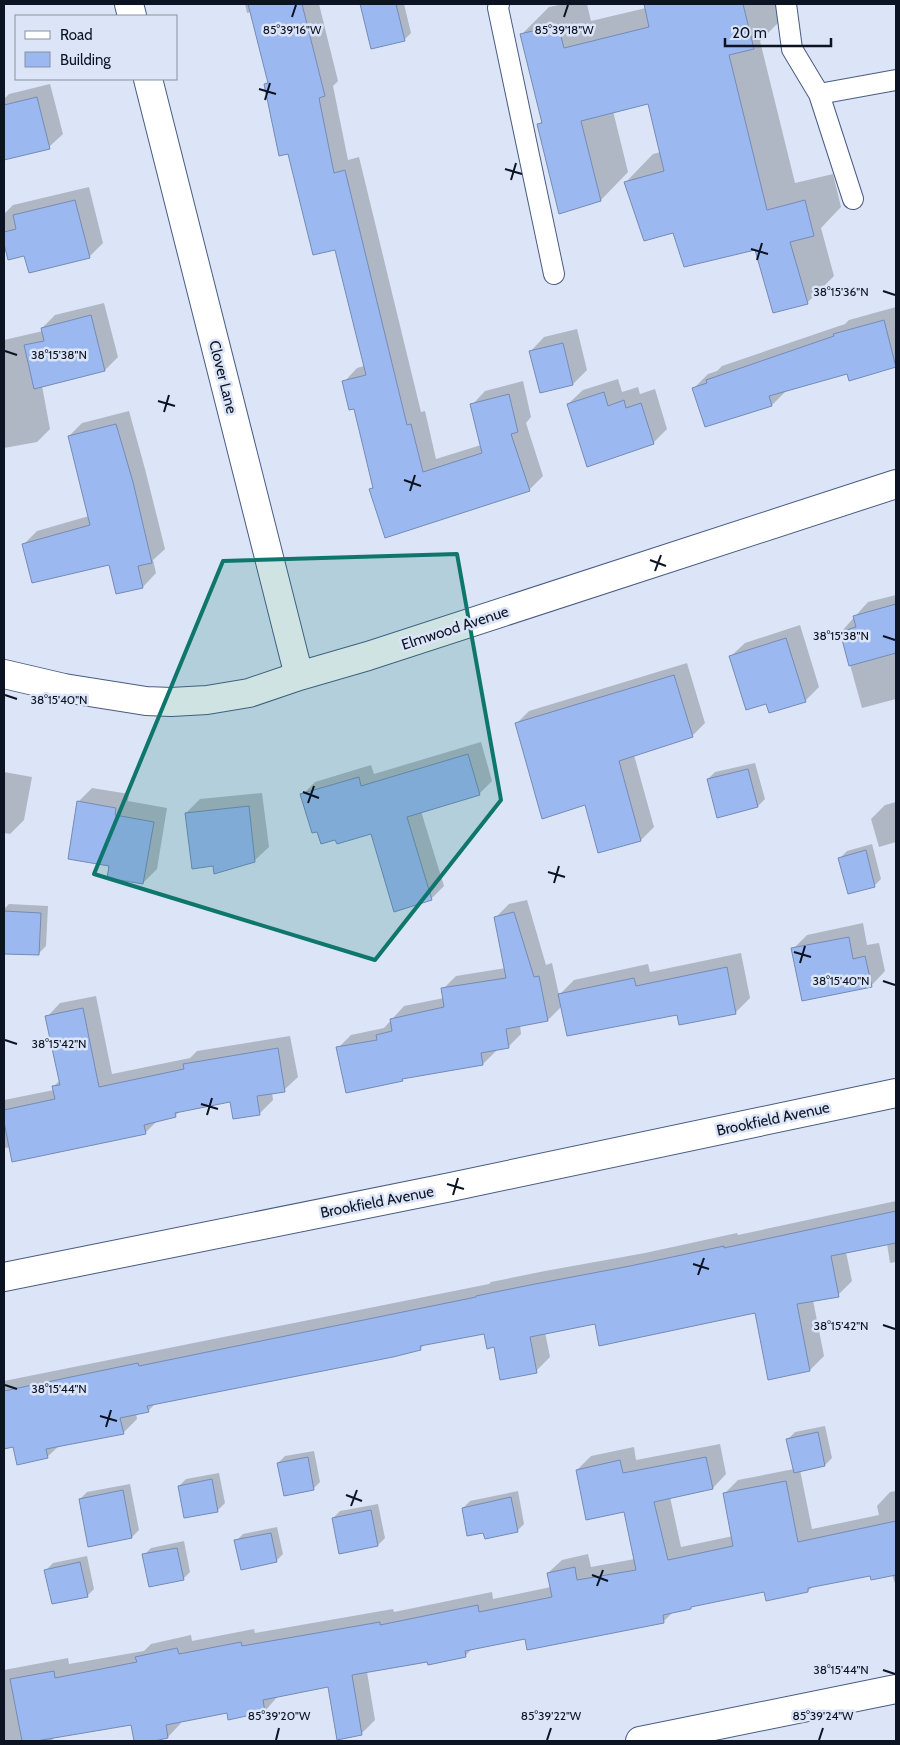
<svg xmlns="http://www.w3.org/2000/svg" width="900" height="1745" font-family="Cabin,sans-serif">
<rect width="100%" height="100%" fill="#dbe5f7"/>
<path fill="#0003" d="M245,4H319L338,81L333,86L348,160L359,157L421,412L425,411L436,459L481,445L472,405L485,391L523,381L531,417L526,423L543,476L529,490H371L374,486L355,407L344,382L357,368L364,366L336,248L289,152L265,85L268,81L252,12L247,13Z
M365,4H404L411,33L404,40L362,7Z
M564,4H587L591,21L646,8L647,4H777L781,20L760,41L795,183L833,174L841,207L821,228L834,276L807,303L756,249L674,232L626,182L653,154L661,152L649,102L613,111L628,172L601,200L539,124L542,121L521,35L549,7Z
M50,84L63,134L49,147L4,159V99L9,94Z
M89,187L103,243L89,257L25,255L9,259L4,239V214L13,205Z
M104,303L118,357L105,370L42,386L50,429L37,442L4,448V340L43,331L42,328L55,315Z
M896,307V366L850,379L848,372L787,390L772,405L706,426L694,388L708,374L717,371L722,366L845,324L849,320Z
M577,329L587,370L573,384L530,352L544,337Z
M618,379L622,392L638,387L640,394L655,389L667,429L653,443L568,404L583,390Z
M129,411L145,469L165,549L153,560L156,573L143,587L117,593L110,564L24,544L37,531L89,516L69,436L82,423Z
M896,595V699L862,708L841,632L868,602Z
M800,625L819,687L805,701L767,702L730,657L745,643Z
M687,663L705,723L692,736L634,755L654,827L641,840L599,851L586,804L516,724L529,711Z
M481,742L492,781L479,794L421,811L444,886L431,899L372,832L302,795L315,782L371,765L374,774Z
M755,763L765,799L758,806L708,779L715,772Z
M4,772L32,777L24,820L10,834L4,833Z
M92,788L129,794L128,801L167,808L157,869L143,883L110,865L78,802Z
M262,793L269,847L254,861L214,864L186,813L200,799Z
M896,802V842L879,847L871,819L885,805Z
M872,844L881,879L874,886L840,858L847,851Z
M527,900L546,965L552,963L559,995L574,980L648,964L650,972L741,953L750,998L736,1012L678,1013L562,1006L548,1020L520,1025L521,1034L508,1047L495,1049L496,1051L483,1064L405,1077L402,1080L338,1048L351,1035L384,1028L404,1006L444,998L443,989L456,976L506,968L496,917L509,904Z
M9,904L48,906L46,946L39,953L4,952V909Z
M863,923L867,945L879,943L885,971L871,986L793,949L807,935Z
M96,996L112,1074L190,1058L197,1051L290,1036L298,1077L284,1090L272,1092L273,1100L260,1113L234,1118L231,1101L180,1111L175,1116L158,1120L145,1133L4,1148V1100L54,1090V1086L60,1080L47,1017L60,1003Z
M896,1201V1262L890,1263L887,1244L846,1252L852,1281L838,1295L813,1300L824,1356L810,1370L756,1312L596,1323L545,1332L550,1357L536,1371L495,1346L485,1333L425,1344L420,1349L156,1403L148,1411L136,1413L137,1419L123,1433L59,1446L47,1457L14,1446L4,1448V1381L489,1284L491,1282L545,1271L645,1253L737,1233L738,1235Z
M825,1426L832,1458L825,1465L800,1470L812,1529L879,1515L877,1506L890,1492L896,1491V1586L892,1575L871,1574L814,1585L808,1591H765L693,1605L690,1608L674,1611L663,1622L526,1637L474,1647L465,1656L367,1672L375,1720L361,1734L329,1686L278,1696L265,1711L228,1712L181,1721V1723L168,1737L148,1741H136L132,1723L56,1736L51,1741H4V1670L68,1658L69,1664L144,1651L151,1644L191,1635L192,1641L254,1629L255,1633L393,1609L394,1612L492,1592L493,1599L551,1587L548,1573L562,1560L588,1554L591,1567L635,1559L625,1511L577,1470L591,1456L634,1447L636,1460L720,1444L726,1474L713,1488L670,1497L681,1547L733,1536L724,1494L738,1480L794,1469L788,1439L795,1432Z
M314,1451L320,1482L313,1489L278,1463L285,1456Z
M219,1473L225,1503L218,1510L185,1517L179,1486L186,1479Z
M130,1484L139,1530L132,1537L89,1545L80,1499L87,1492Z
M518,1491L524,1524L517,1531L463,1508L470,1501Z
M378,1504L385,1538L378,1545L333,1518L340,1511Z
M277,1527L283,1554L276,1561L236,1541L243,1534Z
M184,1541L190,1572L183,1579L144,1555L151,1548Z
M87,1556L94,1589L87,1596L46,1570L53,1563Z"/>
<path fill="#9bb8f1" stroke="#768bb4" d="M248,4H302L325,96L319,98L334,173L345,170L407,425L411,424L423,472L482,453L470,404L509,394L518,432L511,434L530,491L385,538L369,489L373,488L354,409L349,410L342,381L366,375L335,250L313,255L288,154L279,156L264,84L268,83Z
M360,4H396L405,41L371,49Z
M644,4H743L754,49L729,55L767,210L805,200L814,236L790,242L808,304L773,313L755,250L684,267L673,233L644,241L624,182L664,171L648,104L581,121L601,201L559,214L537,124L542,123L520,34L558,25L564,48L649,27Z
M37,97L50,149L4,160V105Z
M75,200L90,258L29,273L24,256L8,260L4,244V232L16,229L13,215Z
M91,315L105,371L34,389L24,345L44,341L41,328Z
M884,320L896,367L849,381L847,374L769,396L772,406L705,427L692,388L707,383L706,380L834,336L833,334Z
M563,343L573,385L540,393L529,351Z
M604,392L608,406L624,400L626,408L641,403L654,444L587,467L567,404Z
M116,424L133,482L152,563L138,566L143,588L116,594L109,565L32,583L22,544L90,525L68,436Z
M896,604V653L849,666L840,632L856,627L853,616Z
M786,638L806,702L769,713L766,704L746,710L729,656Z
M674,675L693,737L619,761L641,841L598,853L585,805L542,819L515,723Z
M468,754L480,795L407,817L432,900L394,912L371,834L337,844L335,840L321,844L317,832L312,833L300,794L359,777L361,786Z
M748,769L758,807L717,818L707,779Z
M77,801L116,808L115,815L154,822L143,884L107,878L109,866L68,859Z
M249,806L255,862L214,874L213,866L192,869L185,813Z
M866,850L875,887L848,894L838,858Z
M4,911L41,913L39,955L4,954Z
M514,912L534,977L539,976L548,1021L506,1029L509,1048L481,1053L483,1065L402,1079L403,1081L346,1093L336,1047L377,1040L376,1035L392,1031L390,1019L444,1007L441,988L506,978L494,917Z
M849,937L853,959L865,956L872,987L802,1001L791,948Z
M727,967L736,1014L679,1025L677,1015L567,1036L558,994L634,978L636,986Z
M83,1008L99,1087L184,1069L183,1064L278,1048L285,1092L257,1096L260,1115L233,1119L230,1102L175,1113L176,1117L144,1125L146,1134L12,1162L4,1122V1110L55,1099L52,1086L60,1085L45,1016Z
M896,1211V1243L831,1256L839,1297L797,1304L810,1371L768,1380L755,1313L599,1346L595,1324L530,1337L537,1373L500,1380L494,1347L487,1349L484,1334L420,1346L421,1350L393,1357L147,1406L149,1412L120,1418L124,1434L46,1449L48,1458L17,1465L13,1447L4,1449V1391L138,1363L139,1366L476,1297V1296L530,1285L630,1266L724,1246V1248Z
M818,1432L825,1466L794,1473L786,1439Z
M308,1457L314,1490L284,1496L277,1463Z
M706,1457L713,1489L654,1502L668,1560L733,1546L723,1493L786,1481L798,1542L896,1521V1575L871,1580L870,1576L808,1588V1592L766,1601L764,1592L691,1607V1609L663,1615L664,1623L527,1650L525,1639L465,1651L466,1657L428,1665L427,1662L352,1675L362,1735L337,1740L328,1687L263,1700L265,1712L228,1720L227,1713L166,1725L168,1738L154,1741H134L131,1725L36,1741H22L10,1679L54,1671L55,1678L137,1662L135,1657L177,1648L179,1654L241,1642L242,1646L380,1622V1625L478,1605L479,1612L552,1597L547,1573L575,1567L577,1580L636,1570L624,1512L586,1520L576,1470L620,1460L623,1473Z
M212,1479L218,1512L184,1518L178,1486Z
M123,1490L132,1538L88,1547L79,1499Z
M511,1497L518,1532L485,1539L483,1533L467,1536L462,1508Z
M371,1510L378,1546L339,1554L332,1518Z
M271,1533L277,1562L241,1570L234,1540Z
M177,1548L184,1580L149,1587L142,1554Z
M80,1562L88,1597L52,1604L44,1570Z"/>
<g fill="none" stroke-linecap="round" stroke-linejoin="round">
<g stroke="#495c83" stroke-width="22">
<path id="service" d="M499,4L498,8L554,274
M786,4L792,49L819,94
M853,199L819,94L896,80"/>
</g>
<g stroke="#495c83" stroke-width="30">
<path id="minor" d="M129,4L132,16
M148,79L299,676
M4,674L64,688L146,701L171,702L207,700L249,693L299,676L368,656L896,484
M4,1277L446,1188L896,1093
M640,1741L896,1689"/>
</g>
<use href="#service" stroke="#fff" stroke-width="20"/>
<use href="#minor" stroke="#fff" stroke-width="28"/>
</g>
<path fill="#0f766e" fill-opacity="0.2" stroke="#0f766e" stroke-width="4" stroke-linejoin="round" d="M457,554L501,800L375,960L94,874L223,561Z"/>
<path fill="none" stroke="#0c1323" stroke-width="2" d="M292,17L296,5M564,17L568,5M259,89L276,94M265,100L270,83M505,169L522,174M511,180L516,163M751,249L768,254M757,260L762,243M883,291L895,295M5,351L17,355M158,401L175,406M164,412L169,395M404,480L421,486M410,491L415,475M650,560L666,566M655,571L661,555M883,636L895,640M5,695L17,699M303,792L319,798M308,803L314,786M548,872L565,877M554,883L559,866M794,952L811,957M800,963L805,946M883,981L895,985M5,1040L17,1044M201,1104L218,1109M207,1115L212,1098M447,1184L464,1189M453,1195L458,1178M693,1264L709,1269M698,1275L704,1258M883,1325L895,1329M5,1385L17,1389M100,1416L117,1421M106,1427L111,1410M346,1495L362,1501M351,1506L357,1490M592,1575L608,1581M597,1586L603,1570M883,1670L895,1674M276,1740L279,1728M547,1740L551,1728M819,1740L823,1728"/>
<g text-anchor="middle" stroke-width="5" stroke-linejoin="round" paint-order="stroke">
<g font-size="15" fill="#0c1323" stroke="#dbe5f7">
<text transform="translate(223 377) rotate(76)" y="5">Clover Lane</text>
<text transform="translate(455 628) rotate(-18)" y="5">Elmwood Avenue</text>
<text transform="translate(773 1119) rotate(-12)" y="5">Brookfield Avenue</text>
<text transform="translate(377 1202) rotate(-11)" y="5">Brookfield Avenue</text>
</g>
</g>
<g font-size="12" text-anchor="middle" fill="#0c1323" stroke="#dbe5f7" stroke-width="5" stroke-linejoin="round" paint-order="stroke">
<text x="292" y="34">85°39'16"W</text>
<text x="564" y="34">85°39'18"W</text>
<text x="841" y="296">38°15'36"N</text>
<text x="59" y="359">38°15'38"N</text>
<text x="841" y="640">38°15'38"N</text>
<text x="59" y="704">38°15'40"N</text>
<text x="841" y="985">38°15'40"N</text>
<text x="59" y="1048">38°15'42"N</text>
<text x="841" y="1330">38°15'42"N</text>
<text x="59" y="1393">38°15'44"N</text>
<text x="841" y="1674">38°15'44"N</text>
<text x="279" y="1720">85°39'20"W</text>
<text x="551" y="1720">85°39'22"W</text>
<text x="823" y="1720">85°39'24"W</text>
</g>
<rect width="900" height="1745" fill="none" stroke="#0c1323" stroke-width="10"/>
<rect x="15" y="15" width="162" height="65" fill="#dbe5f7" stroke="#8891a2"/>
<rect x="25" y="31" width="25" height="8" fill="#ffffff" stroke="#8891a2"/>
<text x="60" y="40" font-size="15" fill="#0c1323">Road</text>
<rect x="25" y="52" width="25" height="15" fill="#9bb8f1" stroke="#8891a2"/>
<text x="60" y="65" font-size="15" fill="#0c1323">Building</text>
<path d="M725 38v8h106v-8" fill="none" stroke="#0c1323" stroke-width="2.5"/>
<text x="732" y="38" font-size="15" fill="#0c1323" stroke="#dbe5f7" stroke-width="4" paint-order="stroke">20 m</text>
</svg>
